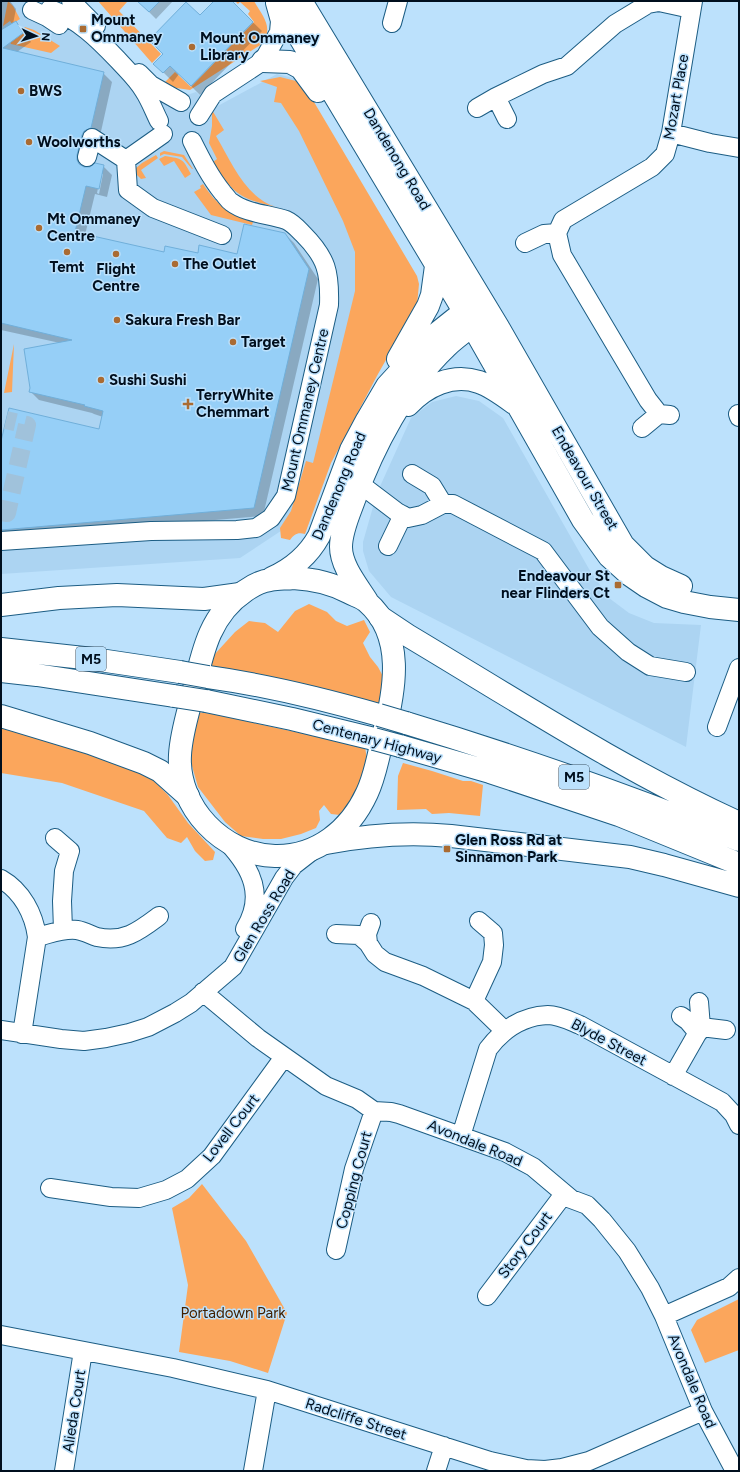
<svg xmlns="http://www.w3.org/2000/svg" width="740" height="1472" font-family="Figtree,sans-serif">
<rect width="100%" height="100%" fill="#bce1fc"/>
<path fill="#acd4f2" d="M1,1H78L92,18L143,74L171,93L190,94L196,92L214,108L277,74L297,79L397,246L299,519L240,558L1,574Z
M456,396L479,401L503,418L589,569L609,598L629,613L654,623L701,625L686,747L391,597L369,571L363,551V542L377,493L411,418L432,402Z"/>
<path fill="#fba65c" d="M8,1L13,6L20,19L12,24L10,21L3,26Z
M98,1L127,2L119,11L161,54L152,63Z
M235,1H254C263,17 274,27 262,44L190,90L170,87L164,83L175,72L191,87L254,22L248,14L250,11L240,2L238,4Z
M25,27L34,30L60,46L51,53L11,44L10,42L24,33L22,30Z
M280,77L296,81L308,93L314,102L417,276L419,284L417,305L378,374L331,463L305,534C298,532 294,534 290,540L281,538L280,528L291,511L306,461L313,463L355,291V252L343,221L299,131L281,103L274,102L277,87L260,81Z
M212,110L224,130L216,136C232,163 245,197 276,207C240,199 232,193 213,162L217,159L209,143L212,126Z
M164,151L184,155L193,169H192L182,157L164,154L160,156V153Z
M156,155L158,158L141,170L146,178L141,179L137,175L135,169L142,163Z
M165,156C183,159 182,158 191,174L185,178L174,161L164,166L159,159Z
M203,184C216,204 230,215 253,222L252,225L211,215L194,192L201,188L200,186Z
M14,344L12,392L4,393Z
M309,604L327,612L336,621L347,626L364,620L370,632L363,643L370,657L378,667L386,682L385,708L208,669L214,655L235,632L249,621L265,623L278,632L295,611Z
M197,712L213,714L365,747L368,765L356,796L340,815L331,814L324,805L319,811L320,820L316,828L301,834L281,839H263L241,836L225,822L198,787L190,759Z
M1,725L144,771L168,795L188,823L215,852L213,860L205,861L195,851L187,837L181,843L167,838L144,811L62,783L1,773Z
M403,763L432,771L463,781H471L483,785L480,816L449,813L432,814L426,809L397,810L398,776Z
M202,1184L246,1241L287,1313L268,1373L230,1361L179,1352L188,1285L172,1208L189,1198Z
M739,1299V1350L705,1363L691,1330L697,1320Z"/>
<path fill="#0003" fill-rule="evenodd" d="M1,1H10L16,9L13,24L16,23L25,31L31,42L17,52L103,73L112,82L100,136L85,164V168L103,166L112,175L107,197L95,194L85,235L165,254L238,256L285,234L294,243L318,279L263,516L7,538L1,536V446L99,431L103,417L94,414L92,413L39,400L30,391L60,343L1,330ZM101,174H103L99,194L97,193Z
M138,1H173L156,19Z
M215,1H231L262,31L200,95L179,74L173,82L155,64Z"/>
<path fill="#96cff7" stroke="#70afda" d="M137,1H160L149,12Z
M214,1H232L253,22L191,86L170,66L163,73L153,64L163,54L149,40L186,2L200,15Z
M16,21L23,33L3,48L104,72L91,128L84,131L82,135L77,155V160L79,164L84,167H90L95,163L104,165L99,189L86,186L75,232L164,252L165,246L198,253L199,245L237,254L244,224L285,233L309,269L254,508L1,530V441L9,408L99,429L103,411L84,406L85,405L29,392L30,388L24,349L72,340L1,323V30Z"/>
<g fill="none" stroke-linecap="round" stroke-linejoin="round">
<path stroke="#a0c2db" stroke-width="18" stroke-dasharray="18 9" stroke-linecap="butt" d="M1,512L7,513L27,425L6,420"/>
<g stroke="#1c5d84" stroke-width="20">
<path id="minor" d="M71,1L96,26
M50,9C78,19 98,39 118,60C127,70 137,79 144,91C150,100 154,111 159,121
M32,10L47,17L59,25
M392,23L398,1
M139,73L151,85L181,102
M496,97L543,74L567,66L615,24L648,4L659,2L691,9
M477,108L496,97L507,119
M199,116L213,94L263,61L279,32L280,21L275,3
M671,133L710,143L739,148
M163,134L126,160L128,190L153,208L222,235
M87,157L92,138L126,160
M525,243L544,234L557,233
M659,414L648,400L562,255L557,233L563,220L652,167L665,154L671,133L693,1
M738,414L739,417
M642,428L659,414L670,415
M412,474L432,486L443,504
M349,480L360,484L397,512L408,518L422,515L443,504H453L543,551L600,627L628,652L650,666L686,672
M1,541L151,531L237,530L256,528L271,518L286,496L329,305C330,273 327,258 303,234C298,229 293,223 286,220C269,214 247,214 231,202C228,200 226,196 223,193C210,177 201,159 192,141
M388,546L403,515
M717,727L739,668
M55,838L70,851L64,871L62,901L63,930
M228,843C252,869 265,896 245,929
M1,879C22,891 34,914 37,937L22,1034
M371,923L367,934L368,943L375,954L385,962L423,976L474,1001L504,1030
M336,934L359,935L368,943
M37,937C50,934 64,928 77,930C84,931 91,935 97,937C124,943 139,931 159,916
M203,992L258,1038L326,1086L357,1099L374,1111L391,1112L399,1114L505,1152L533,1167L571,1199L587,1205L602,1220L627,1251L650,1288L664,1316L703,1411L735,1471
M474,1001L492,962L494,945L493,933L479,921
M699,1002L701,1027L726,1030
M681,1016L688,1021L698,1033
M1,1030L61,1039L84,1041L106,1038L129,1033L148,1027L175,1013L191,1003L233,967L284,878L294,865L312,851
M673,1076L701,1027
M461,1136L488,1049C503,1029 522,1016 548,1015C559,1015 570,1021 580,1025L722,1102L734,1115L739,1125
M50,1188L111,1197L139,1198L166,1190L187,1179L212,1156L284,1057
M336,1250L354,1169L374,1111
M487,1296L564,1194
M664,1316L729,1287L739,1278
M1,1335L173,1368L267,1390L490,1461L526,1469L545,1470L562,1468L589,1461L703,1411
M64,1471L83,1351
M253,1471L267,1390
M436,1471L444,1446"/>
</g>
<g stroke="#1c5d84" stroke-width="24">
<path id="major" d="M278,1L464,311L583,520L609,556L630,575L646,586L667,597L684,602L710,607L739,610
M301,1L498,327L623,545L645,567L661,577L681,586
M263,61L290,62L301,68L318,91
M398,359L428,306L432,295L436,266
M408,405C426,386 452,373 479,382C491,386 503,395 514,403
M272,578C292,569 308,556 319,536L351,450L367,420L387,386L431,338L475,303
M293,578C314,579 332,583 350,593C356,596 363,598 367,602C405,635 395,690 384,732C379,752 376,774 367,793C350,830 317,857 275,856C223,855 177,807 180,755C181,734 188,713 193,693C202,654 209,615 245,591C252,586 261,581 270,580C277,578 286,579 293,578Z
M367,601C357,585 341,566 341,547C341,531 349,514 354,500C373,447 405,386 446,347C457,336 471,327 484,317"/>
</g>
<g stroke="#1c5d84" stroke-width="24">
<path id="highway" d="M1,605L59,598L117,595L204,599L240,594
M380,617L407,635C516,700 623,770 739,823
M1,649L93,659L180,672
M1,671L37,675L174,696
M208,677C266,685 323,699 379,715
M206,701L292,719L374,739
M1,716L90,743L144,763L160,771L188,796
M406,723C519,757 629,796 739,840
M400,746L490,772L619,815L739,864
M326,843C367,835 409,832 451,836L630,857L664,865L739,886"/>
</g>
<use href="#minor" stroke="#fff" stroke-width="18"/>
<use href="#major" stroke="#fff" stroke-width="22"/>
<use href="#highway" stroke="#fff" stroke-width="22"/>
<g stroke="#1c5d84" stroke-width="24" stroke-linecap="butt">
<path id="highway-bridge" d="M180,672L208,677
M174,696L206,701
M379,715L406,723
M374,739L400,746"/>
</g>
<use href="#highway-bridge" stroke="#fff" stroke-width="22"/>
</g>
<g fill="#aa6b32" stroke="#bce1fc" stroke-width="1.5">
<rect x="79" y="25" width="8" height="8" rx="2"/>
<circle cx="192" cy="47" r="4"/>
<circle cx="21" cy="91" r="4"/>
<circle cx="29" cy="142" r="4"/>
<circle cx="39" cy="228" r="4"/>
<circle cx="67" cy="252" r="4"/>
<circle cx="116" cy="254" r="4"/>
<circle cx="175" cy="264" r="4"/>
<circle cx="117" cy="320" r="4"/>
<circle cx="233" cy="342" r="4"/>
<circle cx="101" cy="380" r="4"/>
<path d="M186 398h4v4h4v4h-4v4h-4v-4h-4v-4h4z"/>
<rect x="614" y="581" width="8" height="8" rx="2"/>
<rect x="443" y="845" width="8" height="8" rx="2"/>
</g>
<g text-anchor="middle" stroke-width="3" stroke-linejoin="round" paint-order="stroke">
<g fill="#bce1fc" stroke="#384e61" stroke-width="1">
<rect x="76" y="647" width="30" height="24" rx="3"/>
<rect x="559" y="765" width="30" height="24" rx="3"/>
</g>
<g font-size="14" font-weight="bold" fill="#000f1e">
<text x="91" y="664">M5</text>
<text x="574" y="782">M5</text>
</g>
<g font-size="15" font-weight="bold" fill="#000f1e" stroke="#bce1fc" text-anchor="start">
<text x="91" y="25">Mount<tspan x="91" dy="17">Ommaney</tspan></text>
<text x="200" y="43">Mount Ommaney<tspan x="200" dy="17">Library</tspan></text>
<text x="29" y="96">BWS</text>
<text x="37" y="147">Woolworths</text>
<text x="47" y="224">Mt Ommaney<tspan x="47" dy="17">Centre</tspan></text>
<text x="183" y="269">The Outlet</text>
<text x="67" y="272" text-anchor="middle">Temt</text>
<text x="116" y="274" text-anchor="middle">Flight<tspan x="116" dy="17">Centre</tspan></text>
<text x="125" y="325">Sakura Fresh Bar</text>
<text x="241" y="347">Target</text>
<text x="109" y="385">Sushi Sushi</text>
<text x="196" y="400">TerryWhite<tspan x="196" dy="17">Chemmart</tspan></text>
<text x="610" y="581" text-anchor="end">Endeavour St<tspan x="610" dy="17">near Flinders Ct</tspan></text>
<text x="455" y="845">Glen Ross Rd at<tspan x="455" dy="17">Sinnamon Park</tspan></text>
</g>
<g font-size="15" fill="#000f1e" stroke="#bce1fc">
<text transform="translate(676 97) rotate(-80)" y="5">Mozart Place</text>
<text transform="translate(397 159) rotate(59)" y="5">Dandenong Road</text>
<text transform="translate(305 410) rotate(-77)" y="5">Mount Ommaney Centre</text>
<text transform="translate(585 478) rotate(60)" y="5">Endeavour Street</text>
<text transform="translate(339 486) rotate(-67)" y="5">Dandenong Road</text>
<text transform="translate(377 741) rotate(15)" y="5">Centenary Highway</text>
<text transform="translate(264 916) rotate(-59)" y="5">Glen Ross Road</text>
<text transform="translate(609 1042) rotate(28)" y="5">Blyde Street</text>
<text transform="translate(231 1128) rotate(-52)" y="5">Lovell Court</text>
<text transform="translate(475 1143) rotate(22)" y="5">Avondale Road</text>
<text transform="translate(354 1180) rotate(-75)" y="5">Copping Court</text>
<text transform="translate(525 1245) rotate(-53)" y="5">Story Court</text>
<text transform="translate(692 1381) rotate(67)" y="5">Avondale Road</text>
<text transform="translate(74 1411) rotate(-81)" y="5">Alieda Court</text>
<text transform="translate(356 1419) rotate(18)" y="5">Radcliffe Street</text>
</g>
<g font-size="15" fill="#412000" stroke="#bce1fc">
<text x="233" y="1318">Portadown Park</text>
</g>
</g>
<rect width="740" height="1472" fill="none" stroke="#000f1e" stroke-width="4"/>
<g transform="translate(36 36) rotate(94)" stroke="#bce1fc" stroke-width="3" paint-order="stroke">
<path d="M0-3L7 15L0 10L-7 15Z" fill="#000f1e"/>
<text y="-6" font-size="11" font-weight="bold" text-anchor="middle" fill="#000f1e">N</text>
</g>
</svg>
